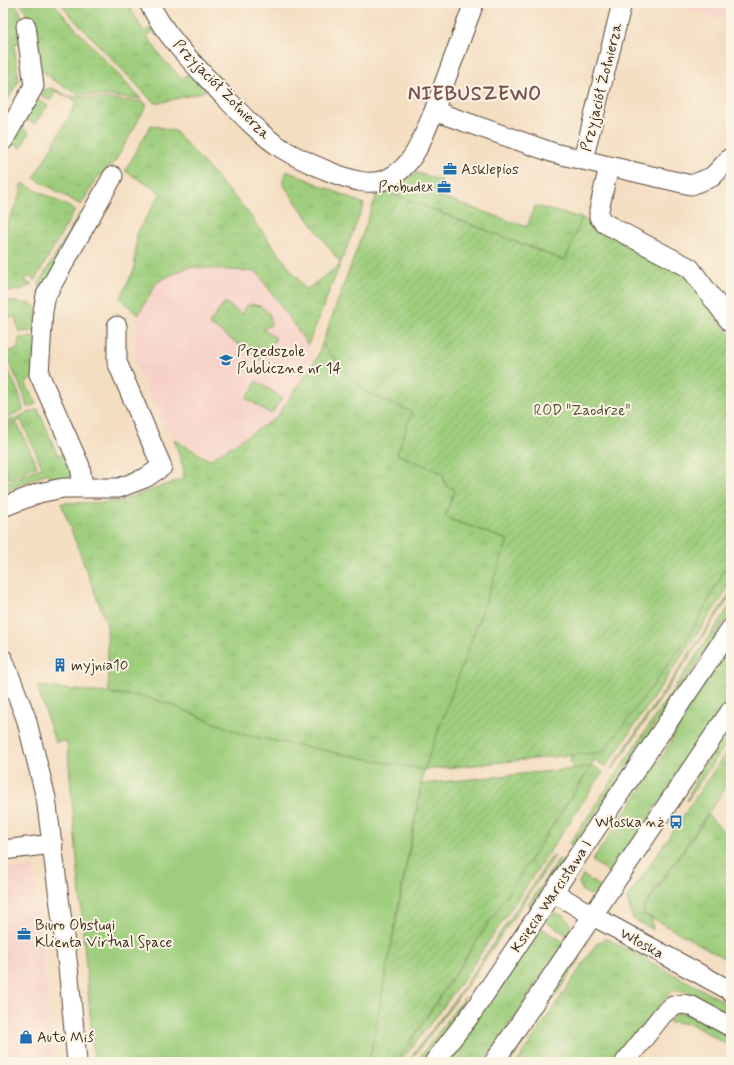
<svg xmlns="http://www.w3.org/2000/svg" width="734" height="1065" font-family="Mynerve,sans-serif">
<defs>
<pattern id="grass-tufts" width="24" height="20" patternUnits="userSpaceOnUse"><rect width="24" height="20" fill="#9ece7d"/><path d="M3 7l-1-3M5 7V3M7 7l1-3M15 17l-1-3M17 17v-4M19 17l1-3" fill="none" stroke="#89b16c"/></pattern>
<pattern id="park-dots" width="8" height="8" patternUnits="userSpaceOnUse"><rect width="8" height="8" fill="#9ece7d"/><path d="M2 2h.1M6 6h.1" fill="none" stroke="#89b16c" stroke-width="1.8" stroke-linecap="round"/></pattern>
<pattern id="garden-furrows" width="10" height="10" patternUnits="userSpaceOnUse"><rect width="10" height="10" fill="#9ece7d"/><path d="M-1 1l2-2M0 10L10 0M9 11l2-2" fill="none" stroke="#89b16c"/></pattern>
</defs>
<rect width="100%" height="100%" fill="#fcf5e5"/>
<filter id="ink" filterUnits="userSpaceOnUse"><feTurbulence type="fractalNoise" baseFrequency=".025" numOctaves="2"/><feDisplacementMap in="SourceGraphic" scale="8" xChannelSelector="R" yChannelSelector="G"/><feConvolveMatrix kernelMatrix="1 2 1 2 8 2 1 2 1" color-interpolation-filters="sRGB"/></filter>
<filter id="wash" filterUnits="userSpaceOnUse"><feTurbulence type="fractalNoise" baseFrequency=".012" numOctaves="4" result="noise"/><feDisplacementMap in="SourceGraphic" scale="16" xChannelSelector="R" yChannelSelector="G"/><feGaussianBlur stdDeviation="0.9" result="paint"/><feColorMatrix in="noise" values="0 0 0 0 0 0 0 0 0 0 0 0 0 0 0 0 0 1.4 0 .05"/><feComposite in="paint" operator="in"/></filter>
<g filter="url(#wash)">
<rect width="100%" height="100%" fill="#f4dec2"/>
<path fill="#f7d1c8" d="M666,3H731V21Z
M188,267L257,272L317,358L277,418L210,458L172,435L166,429L135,363L138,315L157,282Z
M33,867L54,1062H3V869Z"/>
<path fill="url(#grass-tufts)" stroke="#6c7c4e" d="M3,3H14C25,15 23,26 23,42L14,44L19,80L3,107Z
M20,3H54L66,18L141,99L78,94L51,79L52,77L37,68L25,10Z
M61,3H127L144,32L154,26L157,29L147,36L162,58L182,79L191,72L207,88L203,92L159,103H154L68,13Z
M52,88L68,96L144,102L147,105L116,160L96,179L81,205L34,178L77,102L56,91L50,101L40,94L43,90Z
M36,99L48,106L34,124L23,117Z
M19,125L29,133L21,148L10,142Z
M151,125L175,131L246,210L306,290L341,264L282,183L287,171L364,204L308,345L257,272L188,267L157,282L138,315L120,298L134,270L137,233L161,193L125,171Z
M418,173L442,181L439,196L527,227L535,206L582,218L566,261L379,189Z
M22,183L75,210L35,280L28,276L25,281L32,285L20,290L3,292V233L22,190L20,189Z
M80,213L85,216L42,293L39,283Z
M3,300L31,304L35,306L36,331L19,332L15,316L3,321Z
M35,337V378L25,382L36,404L27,408L24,395L5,353L18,348L19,338Z
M322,344L365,392L412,412L397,454L442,473L446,486L455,490L445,517L508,540L424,770L244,735L174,706L145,697L109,693L107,625L61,503L117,502L184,478L183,467L174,439L209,460L276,418L317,358Z
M3,359L20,396L23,410L3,419Z
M38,409L58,456L69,452L72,475L69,479L52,483L48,473L3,492V476L6,483L42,467L21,420L3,427V423Z
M731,558V584L606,767L593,760L592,765L603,772L469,971L442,1009L400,1062H394L421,1026L591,767L572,769L570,755L603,752L689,636Z
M731,592V595L613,769H611Z
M731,604V613L572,848L570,843Z
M731,643V696L611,874L592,861L665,753L690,705Z
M727,736L730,738L687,801L697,776L723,737Z
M731,745V780L643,908L644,915L652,919L653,930L633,919L627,899Z
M708,815L731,839V962L645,914L644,908Z
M552,856H555C508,926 462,996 409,1062H407L459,994Z
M559,859L564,862L531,911L528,905Z
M583,875L602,888L598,893L590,895L581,890L579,883Z
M555,913C568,915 574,925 569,937L544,920Z
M540,927L565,943L484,1062H444Z
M605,939H608L731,1005V1016L686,991H672L613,1062H517L597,943Z
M578,952L581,958L511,1061L504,1062Z
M465,997C455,1022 440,1042 423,1062H416Z
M677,1013L691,1014L731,1037V1047L691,1024L677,1023L674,1021L671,1024L668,1022Z"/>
<path fill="url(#park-dots)" stroke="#6c7c4e" d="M225,302L243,315L244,308L250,304L261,306L270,314L271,325L263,329L276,338L261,360L209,324Z"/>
<path fill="url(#garden-furrows)" stroke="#6c7c4e" d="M379,189L565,261L582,218L689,277L731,336V558L689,636L603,752L424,770L508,540L445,517L455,490L446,486L442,473L397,454L412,412L365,392L322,344Z
M591,767L407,1047L394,1062H369L422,784Z"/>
<path fill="#9ece7d" stroke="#6c7c4e" d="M257,381L282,398L271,414L246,398Z
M17,423L37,466L9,479L3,467V430Z
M37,686L145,697L174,706L244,735L424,770L369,1062H94L67,741L55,742Z"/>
</g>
<g filter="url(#ink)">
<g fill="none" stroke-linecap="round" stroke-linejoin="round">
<g stroke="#574537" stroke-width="21">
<path id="minor" d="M149,3C166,37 193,63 219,91C238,111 258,133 281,148C298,159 316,166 333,173C351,180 371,187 389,178C415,165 423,136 434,111L554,153L583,160L622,3
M434,111L474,3
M3,141L34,86L26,26
M583,160L691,185L712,177L731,157
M609,166L599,210V217L604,223L690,268L731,323
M83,487L80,466L39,374L43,311L46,295L113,176
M3,507L39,493L63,488H119L145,478L162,467L117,362V326
M3,659L26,718L46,798L68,967L77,1062
M3,850L53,844
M553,892L593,916L731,991
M434,1062L472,1013L731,628
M494,1062L731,710
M625,1062L663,1014L673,1006L683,1004L692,1006L731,1027"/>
</g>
<use href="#minor" stroke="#fff" stroke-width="19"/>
</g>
</g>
<defs>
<g id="office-bare" transform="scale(1.08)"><path d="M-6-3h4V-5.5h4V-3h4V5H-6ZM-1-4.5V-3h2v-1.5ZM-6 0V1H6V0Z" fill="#1f6fb2" stroke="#fcf5e5" stroke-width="2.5" paint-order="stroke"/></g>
<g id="school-bare" transform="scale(1.08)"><path d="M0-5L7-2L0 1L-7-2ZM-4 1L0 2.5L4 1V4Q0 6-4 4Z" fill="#1f6fb2" stroke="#fcf5e5" stroke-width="2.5" paint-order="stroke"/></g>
<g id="building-bare" transform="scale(1.08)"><path d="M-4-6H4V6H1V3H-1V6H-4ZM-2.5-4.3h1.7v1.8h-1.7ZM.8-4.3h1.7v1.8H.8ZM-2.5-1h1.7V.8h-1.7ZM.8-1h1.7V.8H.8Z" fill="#1f6fb2" stroke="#fcf5e5" stroke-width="2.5" paint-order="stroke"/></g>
<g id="bus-bare" transform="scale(1.08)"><path d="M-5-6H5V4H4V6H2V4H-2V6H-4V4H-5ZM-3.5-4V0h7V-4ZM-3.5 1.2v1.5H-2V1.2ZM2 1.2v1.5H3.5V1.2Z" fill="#1f6fb2" stroke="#fcf5e5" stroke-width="2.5" paint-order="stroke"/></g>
<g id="shop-bare" transform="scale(1.08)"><path d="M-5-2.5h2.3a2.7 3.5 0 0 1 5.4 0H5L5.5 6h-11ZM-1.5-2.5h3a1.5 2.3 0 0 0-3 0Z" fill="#1f6fb2" stroke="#fcf5e5" stroke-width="2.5" paint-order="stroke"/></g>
</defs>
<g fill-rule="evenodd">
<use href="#office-bare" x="450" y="169"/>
<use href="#office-bare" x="444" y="187"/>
<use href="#school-bare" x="226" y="360"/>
<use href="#building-bare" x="60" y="665"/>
<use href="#bus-bare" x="676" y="822"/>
<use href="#office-bare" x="24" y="934"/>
<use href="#shop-bare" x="26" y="1037"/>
</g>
<g text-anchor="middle" stroke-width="4" stroke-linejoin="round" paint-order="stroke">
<g font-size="15" fill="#3b2a1e" stroke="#fcf5e5">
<text transform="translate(601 87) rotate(-76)" y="5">Przyjaciół Żołnierza</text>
<text transform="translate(222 89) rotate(46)" y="5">Przyjaciół Żołnierza</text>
<text transform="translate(551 896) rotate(-56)" y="5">Księcia Warcisława I</text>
<text transform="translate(642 943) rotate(29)" y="5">Włoska</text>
</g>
<g font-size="15" fill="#3b2a1e" stroke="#fcf5e5" text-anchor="start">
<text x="461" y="174">Asklepios</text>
<text x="433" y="192" text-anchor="end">Probudex</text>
<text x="237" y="356">Przedszole<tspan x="237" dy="17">Publiczne nr 14</tspan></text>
<text x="71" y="670">myjnia10</text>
<text x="665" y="827" text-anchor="end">Włoska nż</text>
<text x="35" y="930">Biuro Obsługi<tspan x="35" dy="17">Klienta Virtual Space</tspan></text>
<text x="37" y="1042">Auto Miś</text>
</g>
<g font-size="15" fill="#545336" stroke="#fcf5e5">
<text x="582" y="415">ROD "Zaodrze"</text>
</g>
<g font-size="19" font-weight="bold" letter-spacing="1" fill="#7a5152" stroke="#fcf5e5">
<text x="475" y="100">NIEBUSZEWO</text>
</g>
</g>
<rect width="734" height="1065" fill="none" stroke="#fcf5e5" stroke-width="16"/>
</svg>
